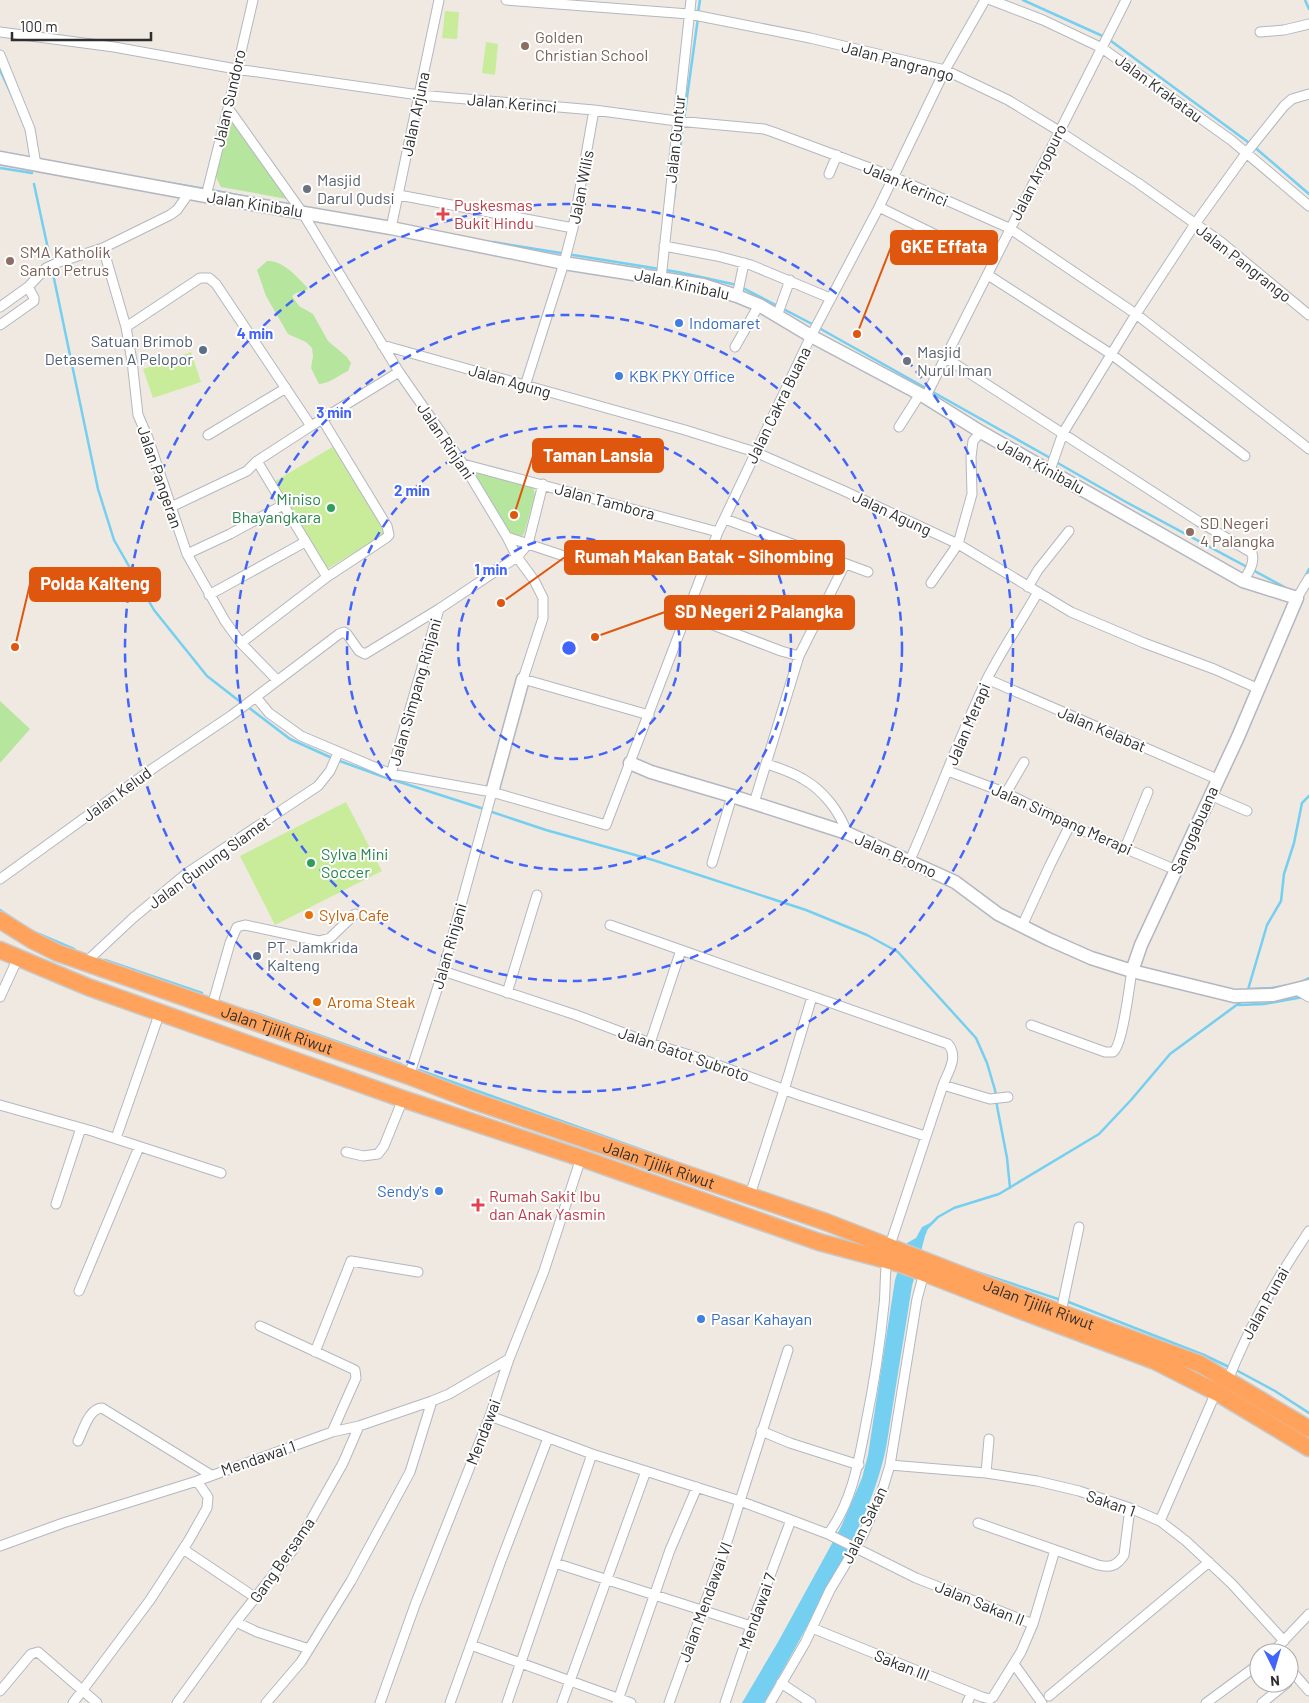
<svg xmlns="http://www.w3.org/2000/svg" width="1309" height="1703" font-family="Barlow,sans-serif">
<rect width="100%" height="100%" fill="#efe9e1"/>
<path fill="#b6e59e" d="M230,120L287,199L221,187L216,177Z
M267,261C283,260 297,277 308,288L305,291L296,293L292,296L299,306L313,314L328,341L347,357L351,363L348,371C337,376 331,383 319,384L311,368L313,356L312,348L306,342L288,334L266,296L257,270Z
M479,472L533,486L535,495L524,534L522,536L511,534L475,476V474Z
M0,701L30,729L0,763Z"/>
<path fill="#c9ec9a" d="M445,11L459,12L457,39L442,38Z
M486,42L498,44L495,75L482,73Z
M191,352L201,382L153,398L143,369Z
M334,446L387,533L327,569L274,482Z
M346,802L382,871L275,925L240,856Z"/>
<path fill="#75cff0" d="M934,1221L929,1226L925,1236L912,1286L886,1448C875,1500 852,1542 827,1589C807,1627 786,1665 764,1703H742L778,1642L841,1527L862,1478L868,1455L895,1280L907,1243L916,1238L922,1227Z"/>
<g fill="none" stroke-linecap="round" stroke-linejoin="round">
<path stroke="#75cff0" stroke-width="2.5" d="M1023,0L1107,38L1252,145L1309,194
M1305,0L1309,9
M698,13L700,0
M0,70L14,100
M684,119L698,18
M0,168L32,173
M159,181L205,189
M34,184L51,263
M211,190L247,197
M674,199L683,125
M493,242L678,272L737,285
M52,269L98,489L114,540L154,610L207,676L243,704
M741,287L814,325
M819,328L1052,459
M1056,462L1126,502L1288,589
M1305,577L1309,569
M248,707L290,739L332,758
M337,760L381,776L484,809
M489,811L546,830L653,860L806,910L867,935L898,952L976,1038L987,1063L995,1090L997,1106L1007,1158L1010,1188
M0,910L15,920
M32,931L74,949
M105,960L202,993
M1299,983L1309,978
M1248,989L1272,988L1289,985
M1247,993L1267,925L1281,901L1284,874L1294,843L1302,803L1309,796
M1239,1005L1264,1004L1303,997
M250,1011L401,1064
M419,1070L673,1161
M927,1228L938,1217L954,1208L999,1194L1099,1134L1131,1100L1170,1054L1242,1001
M959,1266L1061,1300
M1066,1301L1204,1355L1229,1367
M1236,1370L1275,1391L1309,1413"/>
<g stroke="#b4b7c1" stroke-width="11">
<path id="street" d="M506,0L689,14L810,38L945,70L1008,100L1059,131L1138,183L1221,242L1309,315
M991,0L1043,20L1102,48L1231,140L1309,206
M0,32L114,47L236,69L419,95L594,110L677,121L764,129L773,132L894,177L1009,228L1136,314L1309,449
M1260,32L1284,30L1309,24
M0,55L30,129L36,165
M228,108L302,212L399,372L463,464L507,537L517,557L534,580L543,598V618L523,679L649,715
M829,174L837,155
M399,195L573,228
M206,196L228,108L253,0
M879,207L936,235
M391,228L439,0
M664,246L717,256L751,265L830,298
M103,248L126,327L132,361L138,415L148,438L187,554L225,621L241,643L277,680
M988,275L1111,354L1245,456
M661,279L691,0
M737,296L744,263
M0,307L28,287L46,268L59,262L103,248L170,215L177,210L189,193
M777,316L790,280
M0,325L34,301V298L28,287
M126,327L200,278H209L216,284L311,426
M382,345L685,430L755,452L842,490L958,544L1071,612L1144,643L1214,669L1259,689
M735,347L759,305
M946,358L1198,521L1252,553C1255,563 1249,572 1243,581
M525,386L564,263L573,228L594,110
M925,398L1126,0
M899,427L920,394
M208,435L286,388
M257,461L327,577
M463,464L718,532
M1050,470L1063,433L1136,314L1195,224L1247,152L1284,106L1292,99L1309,94
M171,507L247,471L257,461L311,426L399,372
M725,519L868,572
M507,537L570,558
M187,554L230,534L283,505
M931,583L958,544L972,494L971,457L973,441L981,432
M1028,587L1038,570L1069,531
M209,595L305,542
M1297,598L1309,578
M687,615L781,651L799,656
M241,643L327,577L386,538L389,535L387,526L322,419
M987,679L1217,779
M256,697L269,713L301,736L391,774L492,792L606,825L718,532L811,336L879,207L945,70L985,0
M767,764C779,768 792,772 803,779C823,790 840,812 847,833
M948,771L1006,793L1070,825L1176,870
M391,774L439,609
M1006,793L1024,762
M1210,795L1247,811
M754,803L799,656L845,564
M1125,848L1148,792
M910,860C936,801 958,740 986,681C1001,651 1021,622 1038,592
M712,863L732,796
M0,879L155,767L232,715L339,634L344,632L347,634L359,651L365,654L439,609L517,557L528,544L543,484
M610,925L681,950
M1022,926L1050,865L1070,825
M86,962L133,918L187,873L318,786L330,771L338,753
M443,971L576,1015L650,1043L693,1056L799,1095L925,1136
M1297,990L1309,997
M507,993L537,895
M0,997L18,958
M212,1006L230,943L237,927L245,925L319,941L330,938L355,914
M1031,1025L1105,1052H1113C1123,1045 1129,986 1132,971
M650,1043L681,950L948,1044C959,1057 948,1072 943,1085L889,1248C884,1267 886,1286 884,1305C880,1345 874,1384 866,1423C859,1460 852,1503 828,1534
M409,1076L443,971L492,792
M943,1085L990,1099L1008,1097
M0,1105L92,1131L221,1173
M116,1138L160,1012
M346,1152L363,1156L378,1154L384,1146L403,1099
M750,1195L784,1090L812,997
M56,1204L81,1128
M79,1291L139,1147
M1061,1312L1079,1227
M260,1326L355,1370L356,1378L332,1432
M315,1352L351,1261L418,1272
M1228,1380C1249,1326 1277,1278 1309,1231
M490,1416L592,1454L740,1501L791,1520L828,1534L916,1578L1033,1624L1021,1652L993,1697L990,1699L982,1697L812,1628
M761,1431L790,1443L859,1465
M78,1441C83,1431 89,1408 102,1408L211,1475
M890,1465L986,1473L1037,1481L1079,1491L1130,1508L1160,1521L1186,1541L1232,1584L1284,1641
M986,1473L989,1439
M1160,1521L1216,1392
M978,1523L1098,1565C1110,1568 1117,1566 1124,1555L1130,1508
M0,1546L63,1523L197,1481L332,1432L359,1426L432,1401L449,1394L509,1359
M183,1549L256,1598
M555,1563L751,1626
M236,1622L257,1632L309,1649
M1033,1624L1055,1550
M471,1645L631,1703
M1272,1653L1309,1614
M1014,1664L1042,1703
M1289,1668L1309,1691
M781,1683L811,1703
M0,1691L31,1654L38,1652L97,1703
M1049,1696L1209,1562
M73,1703L150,1600L189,1540L207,1508L208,1497L197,1481
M177,1703L236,1622L292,1551L311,1520L343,1463L359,1426
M266,1703L301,1662L351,1581L410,1472L432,1401
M380,1703L415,1605L490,1416L509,1359L544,1271L581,1158
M450,1703L501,1561L548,1438
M507,1703L592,1454
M562,1703L646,1471
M617,1703L670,1550L697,1487
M669,1703L726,1545L788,1350
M725,1703L751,1626L791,1520
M770,1703L805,1643L830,1590L863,1535L883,1488L890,1465L917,1299L924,1273
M967,1703L972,1693
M1206,1703L1259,1664
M1262,1703L1287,1683"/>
</g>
<g stroke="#b4b7c1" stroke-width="15">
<path id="secondary" d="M0,158L206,196L391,228L564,263L703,285L737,296L759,305L811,336L920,394L981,432L1243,581L1297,598L1238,737L1141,945L1132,971
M630,763L651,772L732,796L847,833L955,882L998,914L1048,939L1091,958L1132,971L1234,996L1273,995L1309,986
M492,792L523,679"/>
</g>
<g stroke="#c9c9c9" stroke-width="19">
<g id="highway">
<path id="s1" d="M0,920L32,940L58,953L409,1076L471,1100L826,1222L1018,1297L1200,1364L1309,1429"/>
<path d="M0,950L88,987L403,1099L581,1158L819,1242L901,1264L1014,1308L1155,1361L1216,1392L1309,1448"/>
</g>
</g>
<use href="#street" stroke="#fff" stroke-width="9"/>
<use href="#secondary" stroke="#fff" stroke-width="12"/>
<use href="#highway" stroke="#ffa35c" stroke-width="16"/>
</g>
<g fill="none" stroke="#4264fb" stroke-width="2.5" stroke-dasharray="9 6">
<circle cx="569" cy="648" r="111"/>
<circle cx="569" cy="648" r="222"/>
<circle cx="569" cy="648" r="333"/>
<circle cx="569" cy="648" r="444"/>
</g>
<g fill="#8d6e63" stroke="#fff" stroke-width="2">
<circle cx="525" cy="46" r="5"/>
<circle cx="10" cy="261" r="5"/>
<circle cx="1190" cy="532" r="5"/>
</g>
<g fill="#6b7280" stroke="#fff" stroke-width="2">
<circle cx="307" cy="189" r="5"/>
<circle cx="907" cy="361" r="5"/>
</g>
<g fill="#e0444e" stroke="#fff" stroke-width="2">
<path d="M440.5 206.5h5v5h5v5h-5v5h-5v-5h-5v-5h5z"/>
<path d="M475.5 1197.5h5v5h5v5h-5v5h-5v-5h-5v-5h5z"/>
</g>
<g fill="#3f7fe0" stroke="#fff" stroke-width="2">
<circle cx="679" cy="323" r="5"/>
<circle cx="619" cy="376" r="5"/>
<circle cx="439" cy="1191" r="5"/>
<circle cx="701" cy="1319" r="5"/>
</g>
<g fill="#5c6f8a" stroke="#fff" stroke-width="2">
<circle cx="203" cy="350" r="5"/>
<circle cx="257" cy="956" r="5"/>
</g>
<g fill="#2e9e5b" stroke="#fff" stroke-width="2">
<circle cx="331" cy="508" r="5"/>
<circle cx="311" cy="863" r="5"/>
</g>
<g fill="#e8710a" stroke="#fff" stroke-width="2">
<circle cx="309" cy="915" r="5"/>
<circle cx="317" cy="1002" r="5"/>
</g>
<g text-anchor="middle" stroke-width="4" stroke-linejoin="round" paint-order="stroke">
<g font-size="16" fill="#785e54" stroke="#fff" text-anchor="start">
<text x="535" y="43">Golden<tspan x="535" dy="18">Christian School</tspan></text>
<text x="20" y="258">SMA Katholik<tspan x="20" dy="18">Santo Petrus</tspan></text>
<text x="1200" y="529">SD Negeri<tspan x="1200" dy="18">4 Palangka</tspan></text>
</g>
<g font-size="16" fill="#2e2e2e" stroke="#fff">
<text transform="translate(898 61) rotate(15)" y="6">Jalan Pangrango</text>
<text transform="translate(1159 88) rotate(36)" y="6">Jalan Krakatau</text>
<text transform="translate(229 98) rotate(-77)" y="6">Jalan Sundoro</text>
<text transform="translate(512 103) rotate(5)" y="6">Jalan Kerinci</text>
<text transform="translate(415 114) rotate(-78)" y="6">Jalan Arjuna</text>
<text transform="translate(675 139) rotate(-84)" y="6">Jalan Guntur</text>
<text transform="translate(1038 172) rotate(-63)" y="6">Jalan Argopuro</text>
<text transform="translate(906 184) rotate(23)" y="6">Jalan Kerinci</text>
<text transform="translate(581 187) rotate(-79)" y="6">Jalan Wilis</text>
<text transform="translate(255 204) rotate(9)" y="6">Jalan Kinibalu</text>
<text transform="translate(1244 263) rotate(38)" y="6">Jalan Pangrango</text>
<text transform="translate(682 284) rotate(12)" y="6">Jalan Kinibalu</text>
<text transform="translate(510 381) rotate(16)" y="6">Jalan Agung</text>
<text transform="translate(778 405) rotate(-64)" y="6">Jalan Cakra Buana</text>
<text transform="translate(446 441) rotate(56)" y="6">Jalan Rinjani</text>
<text transform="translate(1041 466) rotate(29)" y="6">Jalan Kinibalu</text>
<text transform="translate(160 477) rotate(71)" y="6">Jalan Pangeran</text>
<text transform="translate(605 501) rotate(15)" y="6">Jalan Tambora</text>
<text transform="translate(892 513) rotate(25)" y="6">Jalan Agung</text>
<text transform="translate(415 692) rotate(-74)" y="6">Jalan Simpang Rinjani</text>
<text transform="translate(968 724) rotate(-67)" y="6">Jalan Merapi</text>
<text transform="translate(1102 729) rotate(23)" y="6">Jalan Kelabat</text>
<text transform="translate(117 794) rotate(-36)" y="6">Jalan Kelud</text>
<text transform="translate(1062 819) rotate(24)" y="6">Jalan Simpang Merapi</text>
<text transform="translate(1194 830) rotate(-66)" y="6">Sanggabuana</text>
<text transform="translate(896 855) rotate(24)" y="6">Jalan Bromo</text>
<text transform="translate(209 862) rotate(-36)" y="6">Jalan Gunung Slamet</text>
<text transform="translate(449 946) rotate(-74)" y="6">Jalan Rinjani</text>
<text dy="6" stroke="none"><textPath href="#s1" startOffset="299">Jalan Tjilik Riwut</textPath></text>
<text transform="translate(684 1054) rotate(19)" y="6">Jalan Gatot Subroto</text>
<text dy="6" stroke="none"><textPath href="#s1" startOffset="704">Jalan Tjilik Riwut</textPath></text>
<text dy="6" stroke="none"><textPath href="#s1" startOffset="1109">Jalan Tjilik Riwut</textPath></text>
<text transform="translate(1265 1303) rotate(-61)" y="6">Jalan Punai</text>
<text transform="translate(483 1432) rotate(-69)" y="6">Mendawai</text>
<text transform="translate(258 1458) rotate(-19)" y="6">Mendawai 1</text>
<text transform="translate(1111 1503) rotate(19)" y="6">Sakan 1</text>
<text transform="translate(864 1525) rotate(-64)" y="6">Jalan Sakan</text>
<text transform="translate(282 1560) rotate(-55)" y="6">Gang Bersama</text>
<text transform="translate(705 1602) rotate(-70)" y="6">Jalan Mendawai VI</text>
<text transform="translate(980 1603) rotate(22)" y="6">Jalan Sakan II</text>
<text transform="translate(757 1611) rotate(-70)" y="6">Mendawai 7</text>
<text transform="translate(902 1665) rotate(22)" y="6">Sakan III</text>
</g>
<g font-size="16" fill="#5b616d" stroke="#fff" text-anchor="start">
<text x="317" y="186">Masjid<tspan x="317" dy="18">Darul Qudsi</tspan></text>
<text x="917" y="358">Masjid<tspan x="917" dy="18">Nurul Iman</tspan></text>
</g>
<g font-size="16" fill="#be3a42" stroke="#fff" text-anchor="start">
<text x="454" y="211">Puskesmas<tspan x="454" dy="18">Bukit Hindu</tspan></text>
<text x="489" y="1202">Rumah Sakit Ibu<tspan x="489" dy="18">dan Anak Yasmin</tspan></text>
</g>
<g font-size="16" fill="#366cbe" stroke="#fff" text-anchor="start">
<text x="689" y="329">Indomaret</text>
<text x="629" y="382">KBK PKY Office</text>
<text x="429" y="1197" text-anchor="end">Sendy's</text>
<text x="711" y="1325">Pasar Kahayan</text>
</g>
<g font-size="16" fill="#4e5e75" stroke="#fff" text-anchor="end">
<text x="193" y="347">Satuan Brimob<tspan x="193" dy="18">Detasemen A Pelopor</tspan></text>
<text x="267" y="953" text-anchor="start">PT. Jamkrida<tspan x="267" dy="18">Kalteng</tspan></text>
</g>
<g font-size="16" fill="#27864d" stroke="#fff" text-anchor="end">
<text x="321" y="505">Miniso<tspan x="321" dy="18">Bhayangkara</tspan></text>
<text x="321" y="860" text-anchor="start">Sylva Mini<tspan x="321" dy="18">Soccer</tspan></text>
</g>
<g font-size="16" fill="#c56008" stroke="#fff" text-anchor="start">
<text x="319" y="921">Sylva Cafe</text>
<text x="327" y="1008">Aroma Steak</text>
</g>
</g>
<circle cx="569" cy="648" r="8" fill="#4264fb" stroke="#fff" stroke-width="2.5"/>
<g font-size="15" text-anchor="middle" font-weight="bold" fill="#4264fb" stroke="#fff" stroke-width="4" stroke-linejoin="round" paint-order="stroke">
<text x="255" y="339">4 min</text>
<text x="334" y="418">3 min</text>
<text x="412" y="496">2 min</text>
<text x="491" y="575">1 min</text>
</g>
<path fill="none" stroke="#df570e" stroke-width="2" d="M857 334L891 247M514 515L533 456M501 603L565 557M15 647L30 584M595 637L665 612"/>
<g fill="#df570e" stroke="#fff" stroke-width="2">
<circle cx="857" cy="334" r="5"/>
<circle cx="514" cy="515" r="5"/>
<circle cx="501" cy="603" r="5"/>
<circle cx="15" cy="647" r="5"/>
<circle cx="595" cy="637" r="5"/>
</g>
<g fill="#df570e" stroke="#df570e" stroke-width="2">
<rect x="891" y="231" width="106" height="33" rx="5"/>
<rect x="533" y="439" width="130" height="33" rx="5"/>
<rect x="565" y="541" width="279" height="33" rx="5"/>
<rect x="30" y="568" width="130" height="33" rx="5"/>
<rect x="665" y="596" width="189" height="33" rx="5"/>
</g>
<g font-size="18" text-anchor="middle" font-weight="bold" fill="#fff">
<text x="944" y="253">GKE Effata</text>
<text x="598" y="462">Taman Lansia</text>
<text x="704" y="563">Rumah Makan Batak - Sihombing</text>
<text x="95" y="590">Polda Kalteng</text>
<text x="759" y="618">SD Negeri 2 Palangka</text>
</g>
<g transform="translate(1274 1668) rotate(175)"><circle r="24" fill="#ffffff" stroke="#ababab"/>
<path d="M0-4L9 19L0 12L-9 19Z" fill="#4264fb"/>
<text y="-8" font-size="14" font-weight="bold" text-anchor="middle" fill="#2e2e2e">N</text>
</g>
<path d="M12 32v8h139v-8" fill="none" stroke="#2e2e2e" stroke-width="2.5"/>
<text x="20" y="32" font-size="15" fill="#2e2e2e" stroke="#ffffff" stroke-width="4" paint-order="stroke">100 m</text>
</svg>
